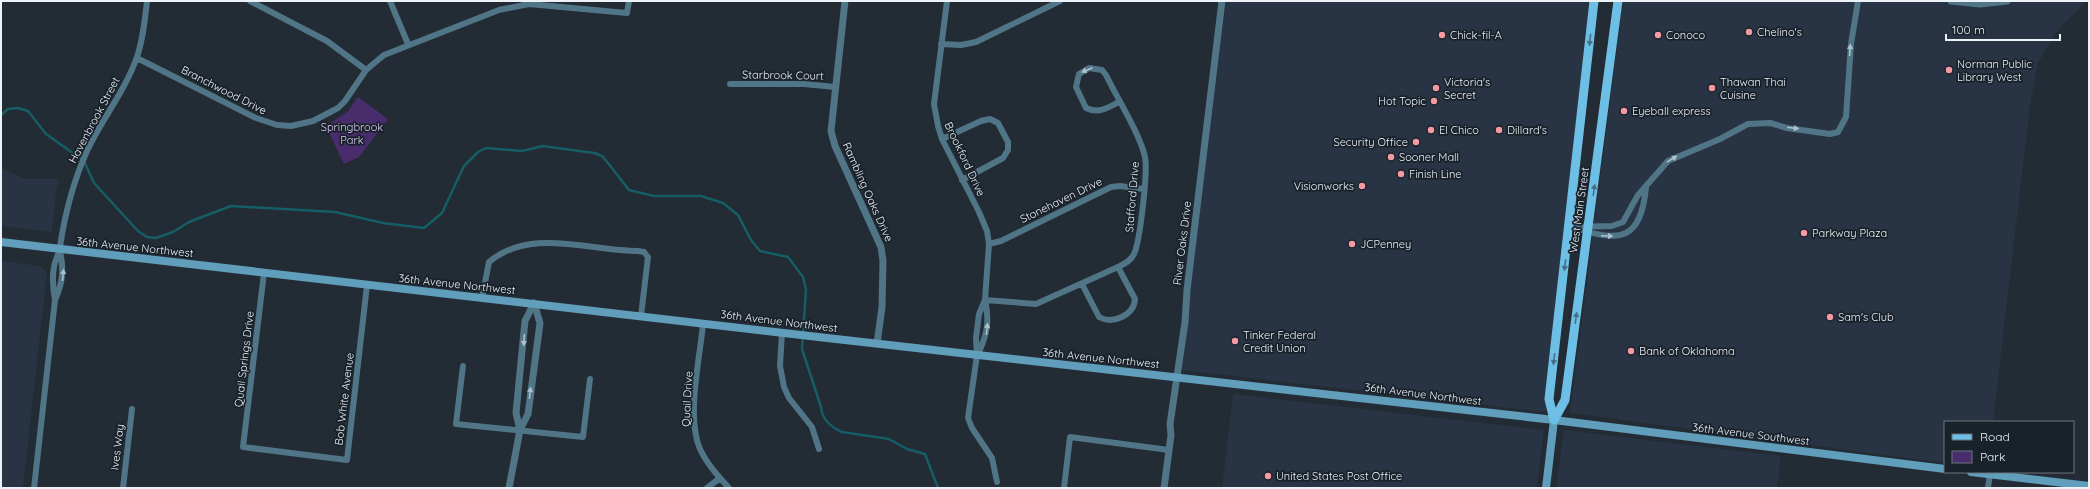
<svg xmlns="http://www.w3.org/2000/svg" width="2090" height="489" font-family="Quicksand,sans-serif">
<rect width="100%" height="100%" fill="#232b34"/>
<path fill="#283443" d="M1226,1H1593L1546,412L1180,370Z
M1623,1H2087L2059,28L2038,63L2030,106L1993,422H1945V463L1570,413Z
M1,168L25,179H59L56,190L52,232L1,226Z
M1,261L41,266L47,273L23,488H1Z
M1233,394L1544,430L1537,488H1222Z
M1564,430L1781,456L1777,488H1556Z"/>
<path fill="#492c6c" d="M358,97L388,119L359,157L344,164L326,126L348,111Z"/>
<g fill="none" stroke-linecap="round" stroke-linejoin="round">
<path stroke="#165e66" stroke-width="2.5" d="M1,115L8,109L18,108L28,111L46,134L84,161L94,183L138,231L147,237L156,238L173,232L189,222L231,206L335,212L383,223L424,228L442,213L464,166L478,152L486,148L522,151L543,146L594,153L602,156L608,163L629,190L654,196H701L723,203L738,215L751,240L760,251L788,257L803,277L806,289L802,349L821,407C822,419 831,427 842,432L889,439L907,449L925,454L938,488"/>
<path stroke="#4f7587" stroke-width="6" d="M250,1L327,41L366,70
M390,1L408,44
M947,1L934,104L938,126L942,139L979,212L987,231L989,244L985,300L979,314L976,338L977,355L968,418L972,428L992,458L997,482
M941,44L961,45L976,42L1060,1
M137,58L256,118L277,125L291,126L313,121L338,108L345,101L366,70L384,55L499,10L529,4L627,13L629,1
M730,84H804L835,87
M942,139L981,121L990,119L998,123L1008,142V150L1003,158L962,180
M1569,227L1612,226L1623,222L1638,195L1668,161L1720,139L1748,124L1770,123L1787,128L1830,134L1838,132L1846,117L1851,44L1858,1
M1575,228C1621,243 1641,240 1646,187
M989,244L1001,241L1111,187L1120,186L1144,189
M264,273L243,447L347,460L367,285
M1082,284L1099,317C1113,325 1134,315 1135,299L1118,267
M482,298L489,262C531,227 589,251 638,251L644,252L648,257L641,316
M55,300C63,282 64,270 60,251
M985,300L1036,304L1118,267C1124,264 1131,261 1134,254C1140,242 1148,171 1145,157C1140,134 1117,98 1106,75L1102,70L1089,68L1079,74L1076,87L1086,108C1098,114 1108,108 1119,102
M703,324C700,358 686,417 700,449C707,464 718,476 729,488
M782,332L780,366L784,387L789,398L812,427L819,449
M978,354C987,335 990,321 985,300
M463,366L456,424L583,437L590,379
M34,488L55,300C53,289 52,278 54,267C55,260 59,254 60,247C65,213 73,182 87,151C102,119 125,91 137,57C143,39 145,20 147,1
M123,488L132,409
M707,488L720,478
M1064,488L1070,437L1169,450
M1988,488L1990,474"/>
<path stroke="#4f7587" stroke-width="7" d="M845,1L831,131L835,146L881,247L883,261L882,307L877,344
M1951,1L1980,4L2007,1
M520,430L516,413L525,321L534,303
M509,488L520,430L528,414L540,323L534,303
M1164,488L1171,435L1170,424L1185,322L1187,290L1222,1"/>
<path stroke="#609ebc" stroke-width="8" d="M1,242L827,338L1554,420L1945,469
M1971,472L2089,486
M1546,488L1554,420"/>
<path stroke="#6dbfe5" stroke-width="9" d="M1554,420L1565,400L1618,1
M1554,420L1549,399L1594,1"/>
</g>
<defs><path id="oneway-solid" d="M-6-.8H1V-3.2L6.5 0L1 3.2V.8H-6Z"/></defs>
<g fill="#437088">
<use href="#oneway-solid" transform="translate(1590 40) rotate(96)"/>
<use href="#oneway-solid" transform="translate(1594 190) rotate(-82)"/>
<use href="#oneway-solid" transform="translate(1565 265) rotate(97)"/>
<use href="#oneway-solid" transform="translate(1576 318) rotate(-82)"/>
<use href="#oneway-solid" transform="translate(1554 359) rotate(97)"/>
</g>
<g fill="#adc0cb">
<use href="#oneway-solid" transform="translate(1850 50) rotate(-86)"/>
<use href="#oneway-solid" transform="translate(1087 70) rotate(157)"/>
<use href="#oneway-solid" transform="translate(1793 128) rotate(7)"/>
<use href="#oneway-solid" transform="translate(1672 159) rotate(-31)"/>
<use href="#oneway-solid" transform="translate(1607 236) rotate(2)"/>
<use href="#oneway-solid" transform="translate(63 275) rotate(-85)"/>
<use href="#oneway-solid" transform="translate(987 329) rotate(-83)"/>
<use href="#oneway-solid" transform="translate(524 340) rotate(94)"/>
<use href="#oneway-solid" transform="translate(530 393) rotate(-83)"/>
</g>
<g fill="#f49aa2" stroke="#19212a" stroke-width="1.5">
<circle cx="1749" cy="32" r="4"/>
<circle cx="1442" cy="35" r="4"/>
<circle cx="1658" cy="35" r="4"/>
<circle cx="1949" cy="70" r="4"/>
<circle cx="1436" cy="88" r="4"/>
<circle cx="1712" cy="88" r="4"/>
<circle cx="1434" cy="101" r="4"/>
<circle cx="1624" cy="111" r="4"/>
<circle cx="1431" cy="130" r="4"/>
<circle cx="1499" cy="130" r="4"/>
<circle cx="1416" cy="142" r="4"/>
<circle cx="1391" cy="157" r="4"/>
<circle cx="1401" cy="174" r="4"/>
<circle cx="1362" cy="186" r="4"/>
<circle cx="1804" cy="233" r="4"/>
<circle cx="1352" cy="244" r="4"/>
<circle cx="1830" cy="317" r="4"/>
<circle cx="1235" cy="341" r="4"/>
<circle cx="1631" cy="351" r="4"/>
<circle cx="1268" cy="476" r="4"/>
</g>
<g text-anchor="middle" stroke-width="3.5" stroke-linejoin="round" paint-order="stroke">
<g font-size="11" fill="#ecf2f8" stroke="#19212a" text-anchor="start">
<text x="1757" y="36">Chelino's</text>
<text x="1450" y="39">Chick-fil-A</text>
<text x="1666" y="39">Conoco</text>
<text x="1957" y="68">Norman Public<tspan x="1957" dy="13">Library West</tspan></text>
<text x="1444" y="86">Victoria's<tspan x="1444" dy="13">Secret</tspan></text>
<text x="1720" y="86">Thawan Thai<tspan x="1720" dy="13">Cuisine</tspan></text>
<text x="1426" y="105" text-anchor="end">Hot Topic</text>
<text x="1632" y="115">Eyeball express</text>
<text x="1439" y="134">El Chico</text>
<text x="1507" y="134">Dillard's</text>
<text x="1408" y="146" text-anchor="end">Security Office</text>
<text x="1399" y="161">Sooner Mall</text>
<text x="1409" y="178">Finish Line</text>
<text x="1354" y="190" text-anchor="end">Visionworks</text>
<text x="1812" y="237">Parkway Plaza</text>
<text x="1360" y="248">JCPenney</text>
<text x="1838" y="321">Sam's Club</text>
<text x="1243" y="339">Tinker Federal<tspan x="1243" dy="13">Credit Union</tspan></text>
<text x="1639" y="355">Bank of Oklahoma</text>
<text x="1276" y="480">United States Post Office</text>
</g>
<g font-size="11" fill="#ecf2f8" stroke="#19212a">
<text transform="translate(783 75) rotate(1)" y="4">Starbrook Court</text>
<text transform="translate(224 90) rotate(27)" y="4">Branchwood Drive</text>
<text transform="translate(94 120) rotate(-62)" y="4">Havenbrook Street</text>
<text transform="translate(965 159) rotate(65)" y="4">Brookford Drive</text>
<text transform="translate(868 192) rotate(66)" y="4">Rambling Oaks Drive</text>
<text transform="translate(1132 197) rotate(-85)" y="4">Stafford Drive</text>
<text transform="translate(1061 200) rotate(-26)" y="4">Stonehaven Drive</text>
<text transform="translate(1579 210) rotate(-82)" y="4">West Main Street</text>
<text transform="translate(1182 243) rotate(-83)" y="4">River Oaks Drive</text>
<text transform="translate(135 247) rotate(6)" y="4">36th Avenue Northwest</text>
<text transform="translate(457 284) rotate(6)" y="4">36th Avenue Northwest</text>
<text transform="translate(779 321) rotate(7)" y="4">36th Avenue Northwest</text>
<text transform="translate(1101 358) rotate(6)" y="4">36th Avenue Northwest</text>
<text transform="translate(244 359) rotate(-83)" y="4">Quail Springs Drive</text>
<text transform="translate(1423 394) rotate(7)" y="4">36th Avenue Northwest</text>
<text transform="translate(344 399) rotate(-83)" y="4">Bob White Avenue</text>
<text transform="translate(687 399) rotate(-87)" y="4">Quail Drive</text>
<text transform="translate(1751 434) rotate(7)" y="4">36th Avenue Southwest</text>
<text transform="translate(117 447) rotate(-83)" y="4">Ives Way</text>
</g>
<g font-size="11" fill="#dacbf4" stroke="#19212a">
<text x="352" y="131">Springbrook<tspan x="352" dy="13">Park</tspan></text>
</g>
</g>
<rect width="2090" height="489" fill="none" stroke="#ecf2f8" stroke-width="4"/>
<rect x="1944" y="421" width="130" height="52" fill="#19212a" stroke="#6d757c"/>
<rect x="1952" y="434" width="20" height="6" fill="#6dbfe5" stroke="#6d757c"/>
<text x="1980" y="441" font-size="12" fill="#ecf2f8">Road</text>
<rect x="1952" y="451" width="20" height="12" fill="#492c6c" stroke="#6d757c"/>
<text x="1980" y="461" font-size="12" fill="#ecf2f8">Park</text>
<path d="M1946 34v6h114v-6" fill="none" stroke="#ecf2f8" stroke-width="2"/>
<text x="1952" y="34" font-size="12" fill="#ecf2f8" stroke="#19212a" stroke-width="3" paint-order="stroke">100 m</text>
</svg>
